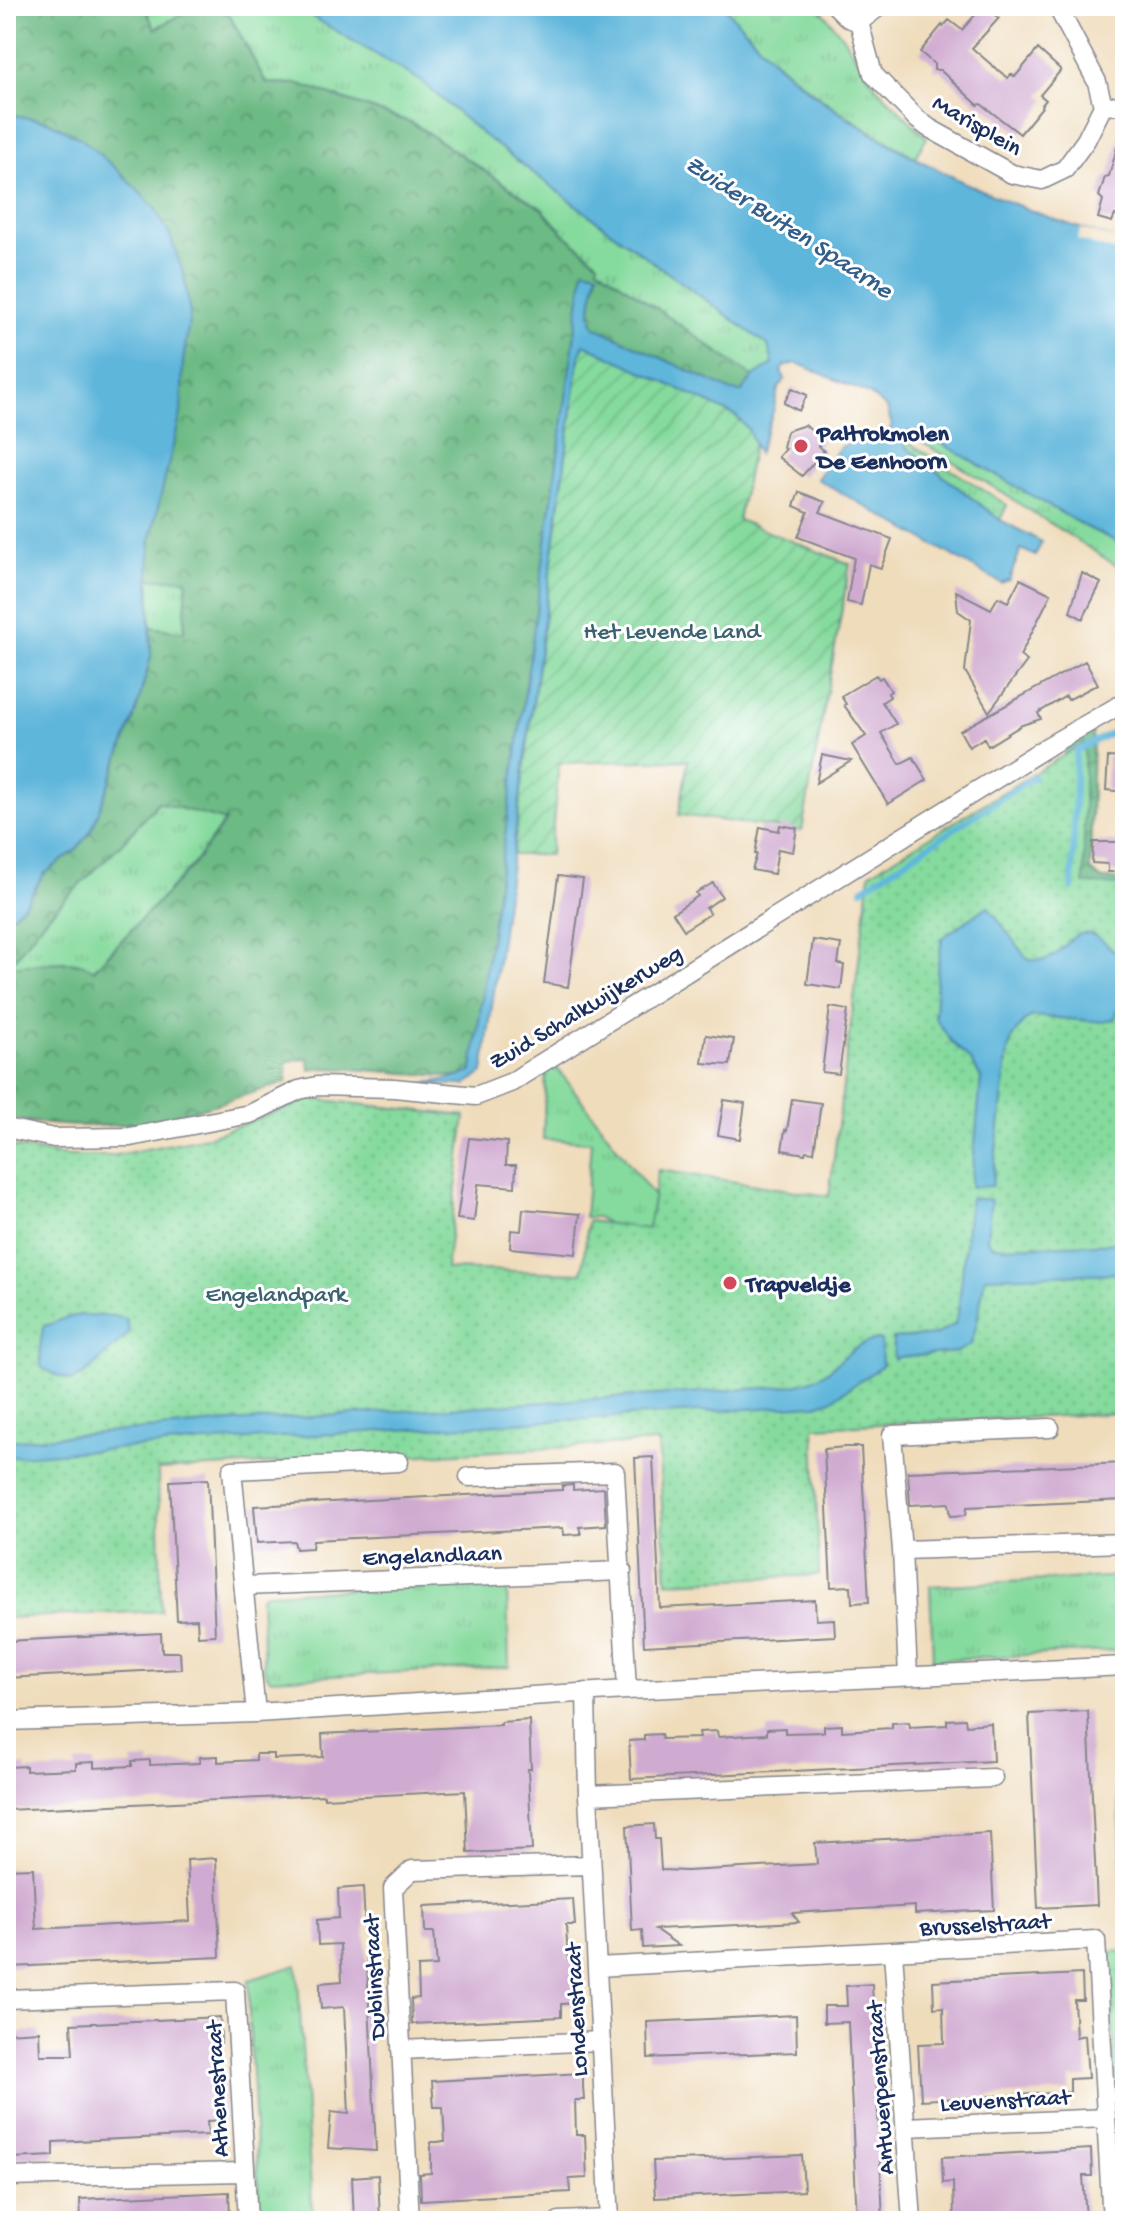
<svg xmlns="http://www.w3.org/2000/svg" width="1131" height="2227" font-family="'Gochi Hand',sans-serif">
<defs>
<pattern id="grass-tufts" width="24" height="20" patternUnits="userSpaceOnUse" patternTransform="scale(2)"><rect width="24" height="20" fill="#85da9d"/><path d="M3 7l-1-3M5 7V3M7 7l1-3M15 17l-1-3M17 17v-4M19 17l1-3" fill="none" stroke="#72bb8a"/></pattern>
<pattern id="forest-crowns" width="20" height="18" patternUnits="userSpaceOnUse" patternTransform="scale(2)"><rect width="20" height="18" fill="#6cba84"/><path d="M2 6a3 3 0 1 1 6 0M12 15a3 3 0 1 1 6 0" fill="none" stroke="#58986f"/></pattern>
<pattern id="park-dots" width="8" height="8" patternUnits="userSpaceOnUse" patternTransform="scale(2)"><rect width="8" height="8" fill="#85da9d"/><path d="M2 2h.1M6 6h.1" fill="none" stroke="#72bb8a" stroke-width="1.8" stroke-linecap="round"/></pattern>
<pattern id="garden-furrows" width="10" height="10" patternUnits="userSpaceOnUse" patternTransform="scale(2)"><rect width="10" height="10" fill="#85da9d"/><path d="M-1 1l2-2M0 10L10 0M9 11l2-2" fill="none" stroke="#72bb8a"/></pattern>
</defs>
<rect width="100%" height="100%" fill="#fff"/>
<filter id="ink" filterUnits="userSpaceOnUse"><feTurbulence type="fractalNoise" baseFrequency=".0125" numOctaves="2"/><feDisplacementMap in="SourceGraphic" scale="16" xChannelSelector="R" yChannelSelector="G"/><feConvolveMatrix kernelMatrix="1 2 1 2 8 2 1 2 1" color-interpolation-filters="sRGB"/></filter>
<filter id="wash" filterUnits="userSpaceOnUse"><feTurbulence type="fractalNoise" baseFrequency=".006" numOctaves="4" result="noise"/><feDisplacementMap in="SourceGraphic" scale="32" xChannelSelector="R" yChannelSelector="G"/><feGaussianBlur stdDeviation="1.8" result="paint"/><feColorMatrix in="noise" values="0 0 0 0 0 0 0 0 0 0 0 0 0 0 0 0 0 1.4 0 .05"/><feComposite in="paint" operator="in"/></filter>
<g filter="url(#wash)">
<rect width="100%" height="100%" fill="#efdcbb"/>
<path fill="url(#grass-tufts)" stroke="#50847e" stroke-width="2" d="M144,6H197L154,29Z
M210,6H294L421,81L482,134L613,233L768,345L773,364L753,377L598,267V262L565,235L542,209L413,123L299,84L266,83L229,14Z
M723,6H818L842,36L876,87L927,138L915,157C867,130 822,102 780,65C759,48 742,26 723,6Z
M905,431L924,433L1084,526L1118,542L1125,547V571Z
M900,437L1007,505L1000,520L906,447Z
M149,579H187L184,633L151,627Z
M158,802L225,820L193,865L93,970L75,963L9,967L44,920L124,841Z
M555,1065L657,1200L804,1347L597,1217H585L591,1142L543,1139L546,1070Z
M1125,1576V1650L933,1660L930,1586Z
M507,1583L509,1667L270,1679L264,1671L261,1599L262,1595L266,1593Z
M1113,1694H1125V1919Z
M1125,1951V2221H1121L1110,1952Z
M297,1965L313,2221H260L249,2018V1980Z"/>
<path fill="url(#forest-crowns)" stroke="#447471" stroke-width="2" fill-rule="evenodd" d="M6,6H144L155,29L197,6H210L229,14L266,83L299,84L412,123L542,209L565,235L598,262V267L753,377L741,393L731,391L595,327C586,311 595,290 598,272L584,270L472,1071L459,1077L351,1069L319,1068L310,1070L308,1058L286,1062L287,1082C240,1096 192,1114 143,1122C98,1129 50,1126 6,1118V920L24,905L44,874L77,849L92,829L135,715L151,656V627L184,632L187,579H149L151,536L163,484L190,314L48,121L6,114ZM158,802L225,821L193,865L94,970C72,954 34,967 9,966L44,920L124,841Z
M1093,732L1090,870L1101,879L1125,880V905L1063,900L1064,749Z"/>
<path fill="url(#park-dots)" stroke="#50847e" stroke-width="2" d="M1084,743V884L1125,885V1413L814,1427L819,1575L667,1582L658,1442L158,1470L161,1611L6,1618V1146L65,1156H111L207,1137L313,1099L465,1116L446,1269L582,1273L588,1221L648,1229L658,1170L829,1196L870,873Z"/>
<path fill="url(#garden-furrows)" stroke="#50847e" stroke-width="2" d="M584,343L736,416L748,429L754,442L738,520L850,564L802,831L679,815L688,760L559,763L550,855H513L579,357Z"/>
<path fill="#5eb6db" stroke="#3c729c" stroke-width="2" d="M294,6H723C742,25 759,46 778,64C868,146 1008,209 1125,242V547L1118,542L1084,526L924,433L905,431L901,437L906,447L1000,520L1042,542L1035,556L1021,549L1009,580L1001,583L817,479L840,447L888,431L892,426L887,408L869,394L797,363L784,366L781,371L785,379L778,389L773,412L758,454L748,429L736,416L584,344L579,357L483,1073L465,1085L422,1084L459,1077L472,1071L584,269L598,272C595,290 586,311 595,327L732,391L742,392L753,377L773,364L768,345L613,233L482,134L421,81Z
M6,114L48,121L82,139L122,174L154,207L169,233L184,275L190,314L183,362L181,413L151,536L149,579L151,656L135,715L92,829L77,849L44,874L24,905L6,920Z
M988,906L1025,956C1031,961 1035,960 1043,960C1063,958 1069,928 1090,934C1102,937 1116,954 1125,962V996L1114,1019L1104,1022L1033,1016C1020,1021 1011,1038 1008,1051L992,1186L971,1187L981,1078L970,1060L951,1041L935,1018L937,971L942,938Z
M970,1198L991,1200L987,1239L991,1245L1001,1247L1125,1243V1273L985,1277L976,1327L971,1344L957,1352L899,1357L894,1359L893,1339L935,1335L955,1324L958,1314Z
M80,1315L114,1316L126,1319L129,1333L84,1375L72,1381L56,1375L41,1367L40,1348L43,1327L65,1318Z
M881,1340L882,1366L831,1400L816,1405L233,1440L6,1457V1441L230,1422L779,1387C794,1385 809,1383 822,1375C845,1361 850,1342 881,1340Z"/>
<path fill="#efdcbb" d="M1081,229L1125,241V254L1077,240Z"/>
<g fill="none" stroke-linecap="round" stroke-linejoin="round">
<path stroke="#5eb6db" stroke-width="6" d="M1072,888L1076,751L1125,726
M862,889L1034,777"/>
</g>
<g id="blocks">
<path fill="#d0abd1" d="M983,6H986L999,18L972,48L993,66L1008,78L1011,74L1015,77L1038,49L1061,70L1040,95L1046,100L1041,106L1042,107L1020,134L981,104L978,105L940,70H934V64L920,52L942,25L943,27L949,20L962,30Z
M1120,137L1125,138V218L1115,215L1112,222L1098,218L1103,200L1099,196L1105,177L1109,176Z
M792,388L807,395L799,411L784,403Z
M805,425L823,441L818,446L824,451L802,476L778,457L785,449L783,447L787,431Z
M799,492L825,502L820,512L892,539L881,568L869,564L861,605L847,602L854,558L798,537L808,512L794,506Z
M1082,573L1101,583L1083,619L1070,612Z
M1020,579L1051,594L1020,656L1027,661L989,712L965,671L971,620L958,611L956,591L991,609L998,597L1008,602Z
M1085,661L1098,684L1068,700L1066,696L1038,713L1041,719L1022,725L988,746L984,738L969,747L960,731Z
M876,675L879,679L882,677L891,691L888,693L890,697L882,702L896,724L881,733L900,764L913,757L927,780L888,804L852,745L866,736L844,705L846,704L841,696Z
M822,755L851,761L816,783Z
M1108,757L1125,758V792L1106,790Z
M780,825L797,828L793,852L778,849L774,874L752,870L757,854H755L760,827L779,831Z
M1093,842H1125V872H1108V864L1092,863Z
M558,876L583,879L568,987L544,983Z
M713,883L722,897L706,908L710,914L684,930L673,913L698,896L696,893Z
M813,940L841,944L838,964L844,965L841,989L807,984Z
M830,1007L848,1010L839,1074L822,1072Z
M706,1035L734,1039L730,1065L702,1063Z
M792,1099L821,1103L814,1152L806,1151L805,1154L782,1150L785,1130L787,1131Z
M724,1100L745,1103L740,1139L718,1135Z
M469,1138L507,1142L506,1165H516L515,1187L478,1184L474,1221L457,1219Z
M523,1209L580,1214L576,1254L510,1248L511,1230L521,1231Z
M845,1447H861L869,1602L852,1603L851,1586L831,1587L824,1449Z
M653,1457L660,1608L815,1600L816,1620L834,1619L835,1636L644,1646L635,1458Z
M1125,1463V1500L967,1507L966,1515L951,1516L949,1503L910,1505L908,1472Z
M208,1479L215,1635L198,1636L197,1619L177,1620L170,1481Z
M573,1485V1490L604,1488L606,1525L579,1527L581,1534L564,1535L563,1528L313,1540L312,1548L296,1549L294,1541L257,1543L254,1506L562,1490V1486Z
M161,1633L162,1652H180L181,1669L6,1678L7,1641Z
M1088,1711L1097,1905L1038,1908L1029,1714Z
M965,1719L966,1725L991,1723L993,1761L631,1779L629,1741L644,1740V1735L661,1734L662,1739L700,1738L699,1732L717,1731L718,1737L750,1735L767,1734V1729L785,1728V1733L824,1732V1726L842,1725V1731L892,1728V1723L909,1722L910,1727L947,1725V1720Z
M529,1720L531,1769H528L532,1850L468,1853L465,1791L324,1798V1795L6,1810V1772H8V1767L26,1766V1771L76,1769V1763L94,1762V1768L132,1766V1761L150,1760V1765L200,1763V1757L218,1756V1762L256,1760V1754H274V1759L323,1757L322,1734L501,1725V1722Z
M654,1824L655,1839H659L661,1870L687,1871L817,1864L815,1843L990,1833L994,1910L915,1914V1906L792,1913L799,1922L655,1929L679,1946L643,1948L642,1930L632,1931L627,1826Z
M216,1858L220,1957L10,1967L6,1869L33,1868L36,1929L190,1921L187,1860Z
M363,1887L372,2063L376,2151L328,2148L331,2112L349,2114L344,2007L321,2009L320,1996V1983L342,1981L340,1944L318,1945L317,1920L339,1918L338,1889Z
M573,1899L575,1925H566L568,1960H576L579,2003L561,2004V2017L412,2024L411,1999L419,1998L418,1967L437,1966L434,1932H425L424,1906Z
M1082,1974L1083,2000H1074L1076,2037L1085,2035L1088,2078L1070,2079V2092L921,2100L918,2044L944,2043L943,2007L934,2008L933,1981Z
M872,1984L883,2221H857L848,2022L824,2023V2006H847L846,1986Z
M796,2015L797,2052L648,2058L647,2022Z
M220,2017L221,2043H211L214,2078L223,2077L225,2120L207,2121L208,2135L54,2142V2156L12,2158L6,2033L39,2031L40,2055H73L71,2024Z
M582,2073L584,2100H575L576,2135H585L587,2178L569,2179L570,2192L421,2200L420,2174L431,2173V2142H445L443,2107H434L432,2081Z
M1091,2149L1092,2176H1083L1086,2218L1031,2221H954L953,2182L943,2183L942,2157Z
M802,2155L804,2191L655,2198L653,2161Z
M378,2175L380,2221H354L352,2177Z
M229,2192L230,2218L163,2221H81L80,2199Z"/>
</g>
</g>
<g filter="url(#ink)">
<use href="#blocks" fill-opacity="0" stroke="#85868c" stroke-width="2"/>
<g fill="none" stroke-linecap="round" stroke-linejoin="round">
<g stroke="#85868c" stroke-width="21">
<path id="minor" d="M836,6L848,18L859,22
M880,6L859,22L873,74L917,119L929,128L1012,174L1042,180L1065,169L1086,140L1103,106L1097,82L1057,6
M1103,106L1125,105
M6,1128L54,1138L130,1137L250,1114L299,1090L317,1086L394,1088L476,1096L512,1082L524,1074L1050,745L1125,702
M469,1477L615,1472L627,1690
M902,1550L1125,1543
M244,1586L622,1571
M908,1676L902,1550L892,1435L1050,1428
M586,1692L588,1795L610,2221
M256,1713L232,1470L399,1462
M6,1721L256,1713L627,1690L1125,1666
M588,1795L993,1778
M893,1952L912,2221
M597,1967L1096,1940L1112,2221
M6,1999L235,1991L248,2221
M401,2050L601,2041
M906,2127L1106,2118
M6,2177L245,2172
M410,2221L393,1888L412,1870L591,1865
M559,2221L610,2219"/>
</g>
<use href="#minor" stroke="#fff" stroke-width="18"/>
</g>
</g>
<g fill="#d1495b" stroke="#fff" stroke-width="3">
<circle cx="801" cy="446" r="8"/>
<circle cx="730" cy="1283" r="8"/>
</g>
<g text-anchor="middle" stroke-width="6" stroke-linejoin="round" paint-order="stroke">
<g font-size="24" fill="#1b2f5e" stroke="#fff">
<text transform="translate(978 124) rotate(30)" y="8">Marisplein</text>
<text transform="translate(585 1006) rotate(-31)" y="8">Zuid Schalkwijkerweg</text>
<text transform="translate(432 1554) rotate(-2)" y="8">Engelandlaan</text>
<text transform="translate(985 1923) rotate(-3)" y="8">Brusselstraat</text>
<text transform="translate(373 1977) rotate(-93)" y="8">Dublinstraat</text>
<text transform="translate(575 2010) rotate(-93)" y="8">Londenstraat</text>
<text transform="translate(879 2088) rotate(-94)" y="8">Antwerpenstraat</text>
<text transform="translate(216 2089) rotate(-93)" y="8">Athenestraat</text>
<text transform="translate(1005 2099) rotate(-3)" y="8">Leuvenstraat</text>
</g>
<g font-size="24" font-weight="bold" fill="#1b2f5e" stroke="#fff" text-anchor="start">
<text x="817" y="440">Paltrokmolen<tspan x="817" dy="28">De Eenhoorn</tspan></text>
<text x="746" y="1291">Trapveldje</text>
</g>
<g font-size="24" fill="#3b6271" stroke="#fff">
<text x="672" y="638">Het Levende Land</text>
<text x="276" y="1301">Engelandpark</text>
</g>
<g font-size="26" font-style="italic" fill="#325e8a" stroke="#fff">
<text transform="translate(790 225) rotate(33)" y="9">Zuider Buiten Spaarne</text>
</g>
</g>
<rect width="1131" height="2227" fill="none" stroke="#fff" stroke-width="32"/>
</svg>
